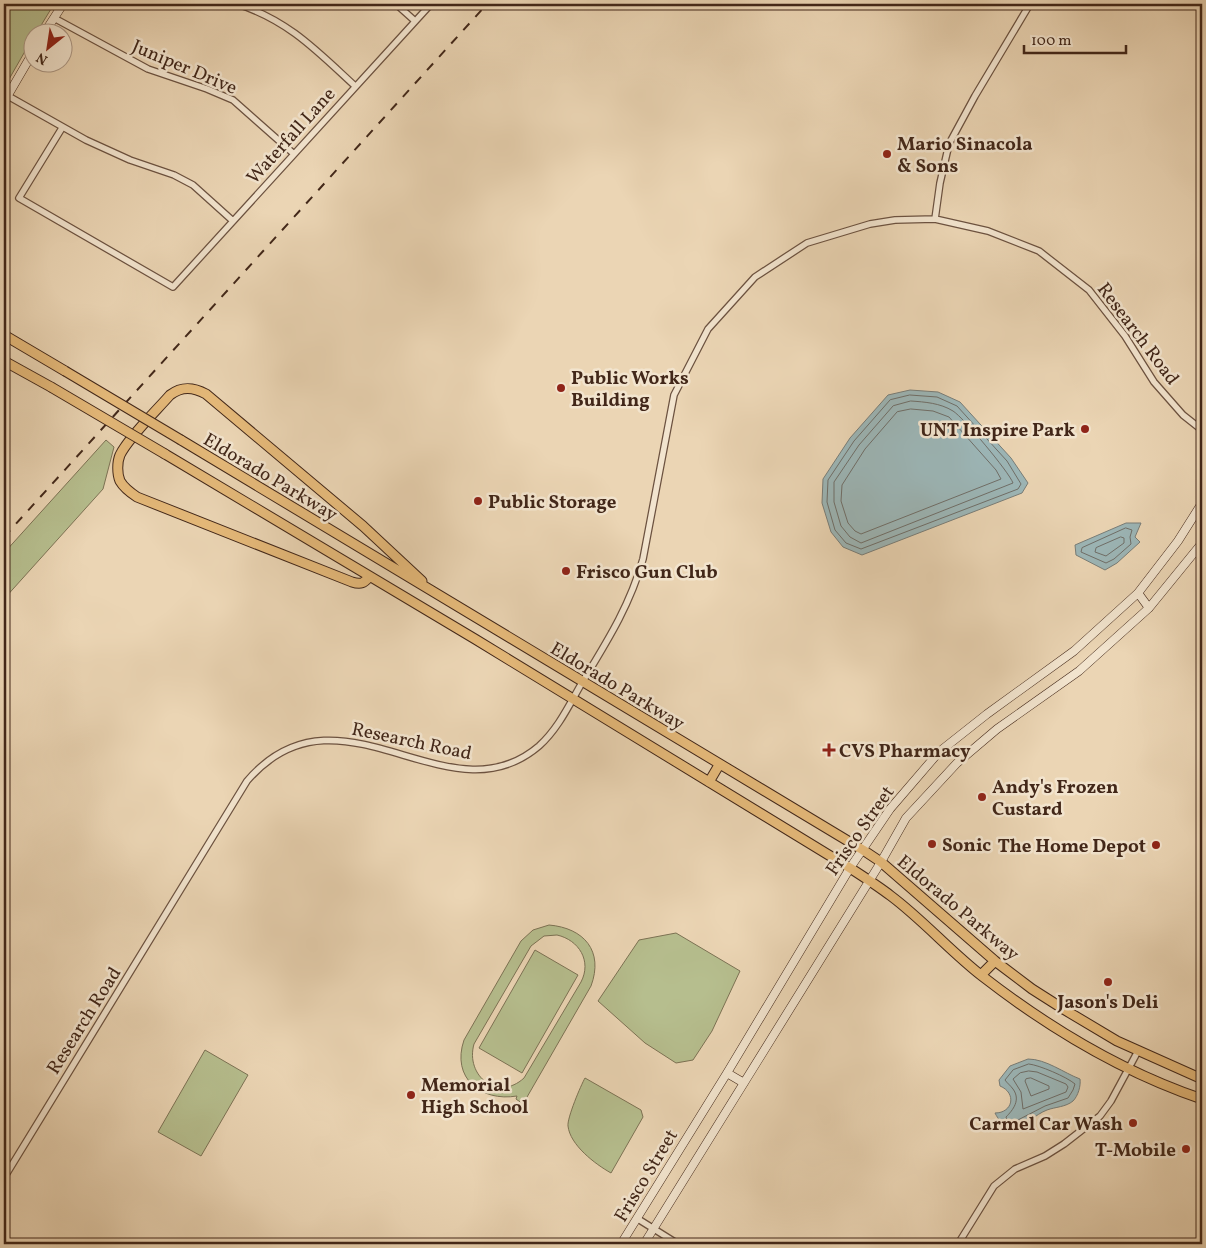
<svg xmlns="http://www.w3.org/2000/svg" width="1206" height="1248" font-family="Vollkorn,serif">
<rect width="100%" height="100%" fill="#ebd5b4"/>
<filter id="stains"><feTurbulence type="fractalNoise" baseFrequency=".004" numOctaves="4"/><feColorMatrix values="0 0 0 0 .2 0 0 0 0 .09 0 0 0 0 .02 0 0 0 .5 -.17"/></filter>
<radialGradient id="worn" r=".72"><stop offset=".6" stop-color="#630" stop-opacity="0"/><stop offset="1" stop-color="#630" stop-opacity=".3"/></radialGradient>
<path fill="#b6be8e" stroke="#7c7254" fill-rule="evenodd" d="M4,4H54L37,32H32V39L4,88Z
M106,440L114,447L103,489L4,599V553Z
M549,925C584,928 604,951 591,986L523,1104L516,1099L517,1096C481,1102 451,1078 464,1040L521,941L533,930ZM557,935C579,940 592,961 581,982L524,1078C498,1102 465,1076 474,1044L531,946L544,936Z
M676,933L740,971L712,1031L693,1060L676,1063L645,1043L598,1001L639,940Z
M535,950L578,975L522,1073L479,1048Z
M205,1050L248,1075L201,1156L158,1132Z
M585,1078L641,1110L643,1117L611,1173C595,1164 570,1145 568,1126C567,1118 581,1085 585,1078Z"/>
<path fill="#9cb6b7" stroke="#787d78" d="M910,390L938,392L960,402L1011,458L1028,483L1022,493L862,555L843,547L831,532L822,503L823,479L850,438L888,395Z
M1126,523H1141L1135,537L1140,542L1117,563L1105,570L1076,555L1075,545Z
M1028,1059C1046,1059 1064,1073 1080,1079C1081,1086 1078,1096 1073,1101C1066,1107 1055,1107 1047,1110C1036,1114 1024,1127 1012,1127C1004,1128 998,1119 995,1113C1013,1113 1017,1093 1000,1086L999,1080L1010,1066Z"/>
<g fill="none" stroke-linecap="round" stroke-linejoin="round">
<path stroke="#6f6e68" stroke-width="1" d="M910,395L937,397L957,406L1007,461L1021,484L1018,489L861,549L846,543L835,530L827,502L828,480L854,441L890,400Z
M911,401C925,402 940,403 953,411C963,417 1009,472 1013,483L861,543L850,537L841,526L834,502V482L859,445L893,406Z
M911,409L933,411L949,417L996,470L1001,479L861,534L855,531L848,523L841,501L842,485L865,449L897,412Z
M1126,528L1132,530L1130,537L1131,544L1114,559L1106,563L1081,552L1082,548Z
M1121,537L1124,538V543L1106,556L1095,552L1096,548Z
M1029,1064C1039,1065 1067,1077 1075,1084L1073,1090L1068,1098L1045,1106L1016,1121L1011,1122L1007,1121L1006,1117C1013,1110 1021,1100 1013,1089C1010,1085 1007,1083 1005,1080L1013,1070Z
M1029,1071L1037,1072L1066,1084L1068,1087L1066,1092L1023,1109L1021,1092L1013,1079L1020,1073Z
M1031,1078L1049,1086V1089L1031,1096L1025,1081L1026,1079Z"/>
<g stroke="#6c5240" stroke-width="8">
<path id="street" d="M237,4C288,20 317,51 355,86
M396,4L415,21
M54,18L148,69L207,89L233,100L294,154
M8,96L86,140L130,160L174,175L193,185L233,221
M62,128L19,198L173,287L431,4
M935,219L940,183L949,144L975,96L1030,4
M4,1178L247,781C340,673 448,824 539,746C559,728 570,703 583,681C608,640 630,605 643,559L674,395L708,329L755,277L807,243L870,224L895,220L935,219L988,231L1039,251L1089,290L1125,336L1154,382L1183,415L1202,430
M638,1219L678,1244
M958,1244L994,1186L1015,1169L1045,1156L1064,1144L1100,1116L1111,1101L1138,1051"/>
</g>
<g stroke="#422719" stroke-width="9">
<path id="secondary" d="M45,32L63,4
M4,102L32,54
M1138,593L1149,608
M727,1073L744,1083
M621,1244L727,1073L850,868L890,809L939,752L987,714L1074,651L1138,593L1178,541L1202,503
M644,1244L881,862L906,818L957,763L997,729L1079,671L1149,608L1202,543"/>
</g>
<g stroke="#422719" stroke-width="11">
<path id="primary" d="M4,335L65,371
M4,361L51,387
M181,440L863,850L881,862L995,961L1032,989L1065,1010L1117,1041L1202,1079
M165,454L475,639L850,868C864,877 878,886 891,896C923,920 950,951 982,976C1049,1028 1122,1072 1202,1099
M369,577C364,583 361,585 352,582L137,497C131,493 124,488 120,481C117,474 117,462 120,455C128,438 157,410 170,395C182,386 193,387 206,394L363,526L422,581
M709,782L719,765
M981,975L995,961"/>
</g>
<use href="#street" stroke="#f2e4ce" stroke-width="5.5"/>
<use href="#secondary" stroke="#f2e4ce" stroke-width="8"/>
<use href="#primary" stroke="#e6ba7a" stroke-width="9"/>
<path stroke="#422719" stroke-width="2" stroke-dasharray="9 9" stroke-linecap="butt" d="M4,537L487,4"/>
<g stroke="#422719" stroke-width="11" stroke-linecap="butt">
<path id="primary-bridge" d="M65,371L181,440
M51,387L165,454"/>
</g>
<use href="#primary-bridge" stroke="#e6ba7a" stroke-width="9"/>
</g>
<g fill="#8f2418" stroke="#f2e4ce" stroke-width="2">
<circle cx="887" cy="154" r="5"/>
<circle cx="561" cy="388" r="5"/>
<circle cx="1085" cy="429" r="5"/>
<circle cx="478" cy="501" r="5"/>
<circle cx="566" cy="571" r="5"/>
<path d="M826.5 742.5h5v5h5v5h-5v5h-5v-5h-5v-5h5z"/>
<circle cx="982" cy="797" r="5"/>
<circle cx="932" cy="844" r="5"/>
<circle cx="1156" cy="845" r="5"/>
<circle cx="1108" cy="982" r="5"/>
<circle cx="411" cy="1095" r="5"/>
<circle cx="1133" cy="1123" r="5"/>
<circle cx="1186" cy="1149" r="5"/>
</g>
<g text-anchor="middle" stroke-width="5" stroke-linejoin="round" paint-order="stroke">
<g font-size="19" fill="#422719" stroke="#f2e4ce">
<text transform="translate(185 66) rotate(23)" y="7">Juniper Drive</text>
<text transform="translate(290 135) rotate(-48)" y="7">Waterfall Lane</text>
<text transform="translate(1139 333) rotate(53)" y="7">Research Road</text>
<text transform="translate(271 476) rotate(31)" y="7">Eldorado Parkway</text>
<text transform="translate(618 685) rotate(31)" y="7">Eldorado Parkway</text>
<text transform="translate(412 740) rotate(12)" y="7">Research Road</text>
<text transform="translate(859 830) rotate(-55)" y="7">Frisco Street</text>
<text transform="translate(959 907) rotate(40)" y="7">Eldorado Parkway</text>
<text transform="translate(83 1020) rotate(-58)" y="7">Research Road</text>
<text transform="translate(645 1175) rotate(-59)" y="7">Frisco Street</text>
</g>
<g font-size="19" font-weight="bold" fill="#422719" stroke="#f2e4ce" text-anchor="start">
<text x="897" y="150">Mario Sinacola<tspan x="897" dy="22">&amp; Sons</tspan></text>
<text x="571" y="384">Public Works<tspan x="571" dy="22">Building</tspan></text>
<text x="1075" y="436" text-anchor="end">UNT Inspire Park</text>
<text x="488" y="508">Public Storage</text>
<text x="576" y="578">Frisco Gun Club</text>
<text x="839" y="757">CVS Pharmacy</text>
<text x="992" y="793">Andy's Frozen<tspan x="992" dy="22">Custard</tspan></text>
<text x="942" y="851">Sonic</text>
<text x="1146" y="852" text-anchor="end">The Home Depot</text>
<text x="1108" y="1008" text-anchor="middle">Jason's Deli</text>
<text x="421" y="1091">Memorial<tspan x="421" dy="22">High School</tspan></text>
<text x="1123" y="1130" text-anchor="end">Carmel Car Wash</text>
<text x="1176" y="1156" text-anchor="end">T-Mobile</text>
</g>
</g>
<rect width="1206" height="1248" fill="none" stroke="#ebd5b4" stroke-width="20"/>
<rect x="5" y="5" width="1196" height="1238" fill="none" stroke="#422719" stroke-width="2.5"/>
<rect x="10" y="10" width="1186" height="1228" fill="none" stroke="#422719"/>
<g transform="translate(48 48) rotate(210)"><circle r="24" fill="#f2e4ce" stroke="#ac9886"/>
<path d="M0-4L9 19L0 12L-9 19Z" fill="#8f2418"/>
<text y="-8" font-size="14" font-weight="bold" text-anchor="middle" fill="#422719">N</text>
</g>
<path d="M1024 45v8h102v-8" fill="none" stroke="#422719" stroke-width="2.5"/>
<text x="1031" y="45" font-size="15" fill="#422719" stroke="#f2e4ce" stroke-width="4" paint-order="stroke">100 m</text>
<rect width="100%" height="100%" filter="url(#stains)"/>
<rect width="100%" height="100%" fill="url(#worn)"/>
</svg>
